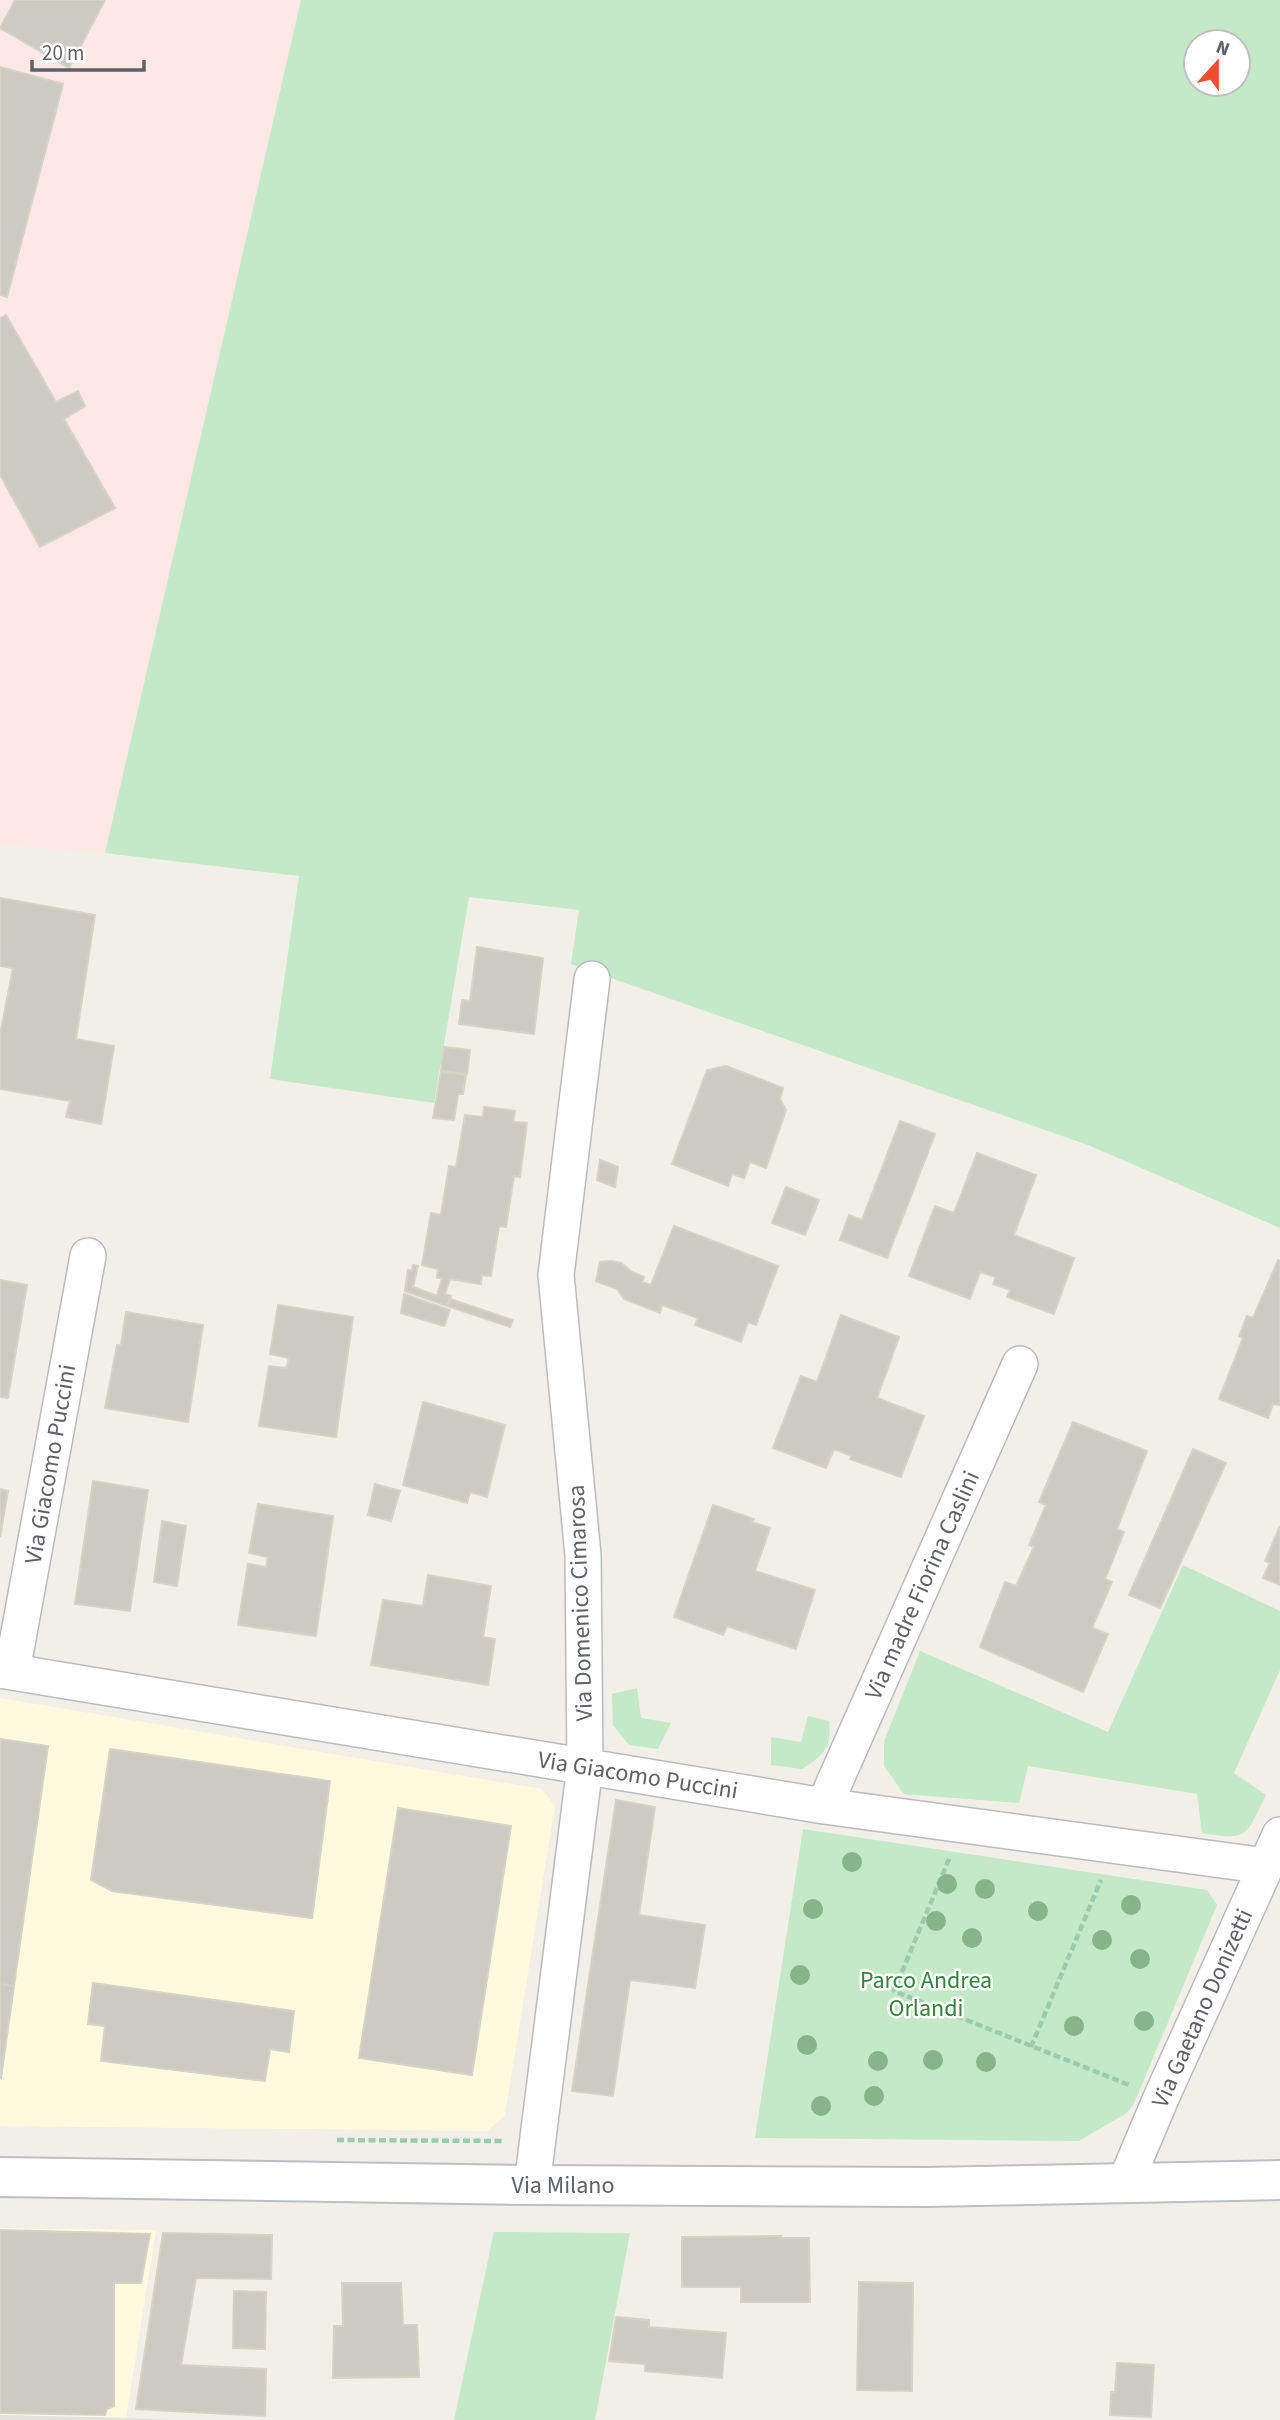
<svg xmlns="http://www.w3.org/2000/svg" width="1280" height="2420" font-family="'Source Sans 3',sans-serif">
<rect width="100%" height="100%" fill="#f1efe7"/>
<path fill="#fffade" d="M0,1698L542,1789L555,1806L505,2115L487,2131L0,2126Z
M0,2228L156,2230L126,2418L0,2415Z"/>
<path fill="#e2e1db" d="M0,2415L126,2418L174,2420H0Z"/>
<path fill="#fde8e4" d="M0,0H301L105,853L0,844Z"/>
<path fill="#c3e9c6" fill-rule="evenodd" d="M301,0H1280V1228L1088,1145L571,964L579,910L469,897L434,1103L270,1079L299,876L105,853ZM1196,42H1238V84H1196Z
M1183,1565L1280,1611V1670L1234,1773L1266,1795C1245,1836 1250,1841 1202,1833L1197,1794L1028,1766L1019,1803L904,1794L884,1766V1741L920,1651L1108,1732Z
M637,1688L641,1718L671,1723L658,1749L629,1745L613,1725L612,1694Z
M808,1716L829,1721C832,1748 823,1756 802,1769L771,1765V1737L801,1742Z
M803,1829L1207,1890L1217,1905L1133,2106L1125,2114L1079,2141L755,2138Z
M494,2232L630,2233L595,2420H454Z"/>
<path fill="#cccac3" stroke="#d6d2c5" stroke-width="2" d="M15,0H105L69,68L0,28Z
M0,67L63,84L7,297L0,295Z
M6,315L56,402L78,391L85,406L64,419L115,508L40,547L0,475V318Z
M0,898L95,915L76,1039L114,1046L101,1124L66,1117L70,1101L0,1089V1035L13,968L0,966Z
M477,947L543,958L534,1034L459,1024L462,1000L470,1001Z
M444,1047L470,1050L467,1074L441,1071Z
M726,1066L783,1088L780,1099L786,1110L766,1168L750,1162L744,1178L732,1174L728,1186L672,1164L707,1070Z
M441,1072L466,1075L463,1094H458L454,1120L433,1118Z
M484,1107L515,1111L513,1122L527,1123L520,1177L514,1176L506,1227L499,1226L491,1276L482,1275L481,1284L450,1279L445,1294L451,1296L447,1306L405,1291L408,1270L412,1271L413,1265L418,1266L413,1287L437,1296L442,1278H437L438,1269L422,1265L431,1213L441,1215L449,1166L456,1167L465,1115L483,1117Z
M900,1121L935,1134L887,1258L840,1240L849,1215L862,1220Z
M977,1153L1036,1175L1014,1235L1074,1258L1054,1314L1007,1297L1010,1290L993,1284L996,1277L980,1272L970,1299L909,1276L935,1206L954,1213Z
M600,1160L618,1167L615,1187L597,1180Z
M786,1187L819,1200L805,1235L772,1223Z
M674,1226L778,1266L756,1325L748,1322L741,1342L695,1325L698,1318L662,1305L660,1313L624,1299L617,1289L596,1281L600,1262L612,1261L621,1263L632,1272L644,1277L642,1282L651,1285Z
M1278,1260L1280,1261V1405L1273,1404L1268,1418L1219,1399L1243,1338L1239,1336L1247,1316L1253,1318Z
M0,1280L27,1285L8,1398L0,1397Z
M404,1294L450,1310L444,1326L401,1313Z
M450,1299L513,1320L510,1327L447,1306Z
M278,1305L353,1317L336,1437L259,1426L269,1366L286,1368L289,1358L270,1354Z
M126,1312L203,1325L188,1422L105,1408L117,1345H121Z
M841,1315L899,1337L877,1398L924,1416L901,1477L850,1459L852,1456L834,1449L826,1468L773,1448L801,1376L817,1382Z
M423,1402L505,1425L487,1497L470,1492L467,1503L403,1485Z
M1073,1422L1147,1451L1117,1529L1124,1532L1105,1579L1112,1582L1092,1628L1108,1634L1083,1692L980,1647L1005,1582L1016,1586L1034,1547L1029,1545L1046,1505L1039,1502Z
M1193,1449L1226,1463L1160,1608L1129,1595Z
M93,1481L148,1490L130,1611L75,1604Z
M375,1484L400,1491L391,1521L368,1515Z
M0,1489L8,1491L0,1537Z
M258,1504L333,1516L316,1636L238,1625L248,1564L266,1567L268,1557L249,1553Z
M713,1505L754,1519L752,1522L770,1528L755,1571L815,1590L796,1649L727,1626L723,1635L674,1617Z
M162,1521L186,1526L177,1586L154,1582Z
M1280,1526V1585L1263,1578L1270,1563L1265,1561Z
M428,1575L491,1586L483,1637L495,1639L488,1685L371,1665L383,1600L423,1606Z
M0,1739L48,1746L14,1986L0,1984Z
M110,1749L330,1781L312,1918L112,1891L91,1880Z
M616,1800L655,1807L639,1915L705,1925L695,1988L630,1980L613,2096L572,2091Z
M398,1808L511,1826L472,2075L359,2058Z
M93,1983L294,2011L289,2052L270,2049L265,2081L101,2061L105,2026L88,2024Z
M0,1984L14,1986L1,2078L0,2077Z
M0,2230L150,2234L141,2283H114V2406L107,2409L105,2415L0,2413Z
M163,2233L272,2235L271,2279L196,2278L181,2365L266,2369L265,2416L136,2409Z
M781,2236V2238H809L810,2302H741V2287H682V2237Z
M859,2282L913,2283L912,2391L857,2390Z
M342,2283H401L403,2325H417L419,2377L333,2378L334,2326H343Z
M234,2291L266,2292L265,2349L233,2348Z
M616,2317L649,2320V2327L726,2333L722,2378L645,2371V2364L609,2361Z
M1117,2363L1154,2365L1151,2417L1110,2415L1111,2392H1115Z"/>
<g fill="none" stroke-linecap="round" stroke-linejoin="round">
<g stroke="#b9bbc1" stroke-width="38">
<path id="street" d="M0,1670L824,1806L1266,1866
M12,1671L88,1256
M824,1806L1020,1364
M1126,2181L1161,2098L1280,1835
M532,2185L585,1766L583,1555L556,1275L592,979"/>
</g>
<g stroke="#bcbec5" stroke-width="42">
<path id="secondary" d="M0,2177L532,2185L925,2187L1280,2180"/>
</g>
<path stroke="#9bcaad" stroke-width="4.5" stroke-dasharray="7 3.5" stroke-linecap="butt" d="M949,1859L894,1991L1129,2085
M1031,2047L1101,1880
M337,2140L503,2141"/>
<use href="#street" stroke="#fff" stroke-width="35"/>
<use href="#secondary" stroke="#fff" stroke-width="38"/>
</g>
<g fill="#87b489">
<circle cx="852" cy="1862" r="10"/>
<circle cx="947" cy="1884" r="10"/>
<circle cx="985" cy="1889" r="10"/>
<circle cx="1131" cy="1905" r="10"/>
<circle cx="813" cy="1909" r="10"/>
<circle cx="1038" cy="1911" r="10"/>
<circle cx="936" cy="1921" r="10"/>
<circle cx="972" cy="1938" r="10"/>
<circle cx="1102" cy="1940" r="10"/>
<circle cx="1140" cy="1959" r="10"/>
<circle cx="800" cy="1975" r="10"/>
<circle cx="1144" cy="2021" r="10"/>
<circle cx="1074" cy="2026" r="10"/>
<circle cx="807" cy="2045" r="10"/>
<circle cx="933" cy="2060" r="10"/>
<circle cx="878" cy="2061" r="10"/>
<circle cx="986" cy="2062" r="10"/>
<circle cx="874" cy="2096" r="10"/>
<circle cx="821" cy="2106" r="10"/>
</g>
<g text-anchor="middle" stroke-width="5" stroke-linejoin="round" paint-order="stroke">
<g font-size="24" fill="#5e6168" stroke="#fff">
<text transform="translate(50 1464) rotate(-80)" y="8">Via Giacomo Puccini</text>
<text transform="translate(922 1585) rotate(-66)" y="8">Via madre Fiorina Caslini</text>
<text transform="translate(580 1603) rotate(-92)" y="8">Via Domenico Cimarosa</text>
<text transform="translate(638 1775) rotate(9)" y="8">Via Giacomo Puccini</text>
<text transform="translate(1202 2008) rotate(-66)" y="8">Via Gaetano Donizetti</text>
<text x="563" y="2193">Via Milano</text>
</g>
<g font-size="24" fill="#31833c" stroke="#fff">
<text x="926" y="1988">Parco Andrea<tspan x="926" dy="28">Orlandi</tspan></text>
</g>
</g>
<g transform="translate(1217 63) rotate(21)"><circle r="33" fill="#ffffff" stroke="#bfc0c3" stroke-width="2"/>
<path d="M0-5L12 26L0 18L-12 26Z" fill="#f04d2e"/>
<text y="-10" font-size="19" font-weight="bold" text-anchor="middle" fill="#5e6168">N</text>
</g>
<path d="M32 60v10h112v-10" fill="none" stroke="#5e6168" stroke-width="3.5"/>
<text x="42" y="60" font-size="21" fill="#5e6168" stroke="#ffffff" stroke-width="5" paint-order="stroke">20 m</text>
</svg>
